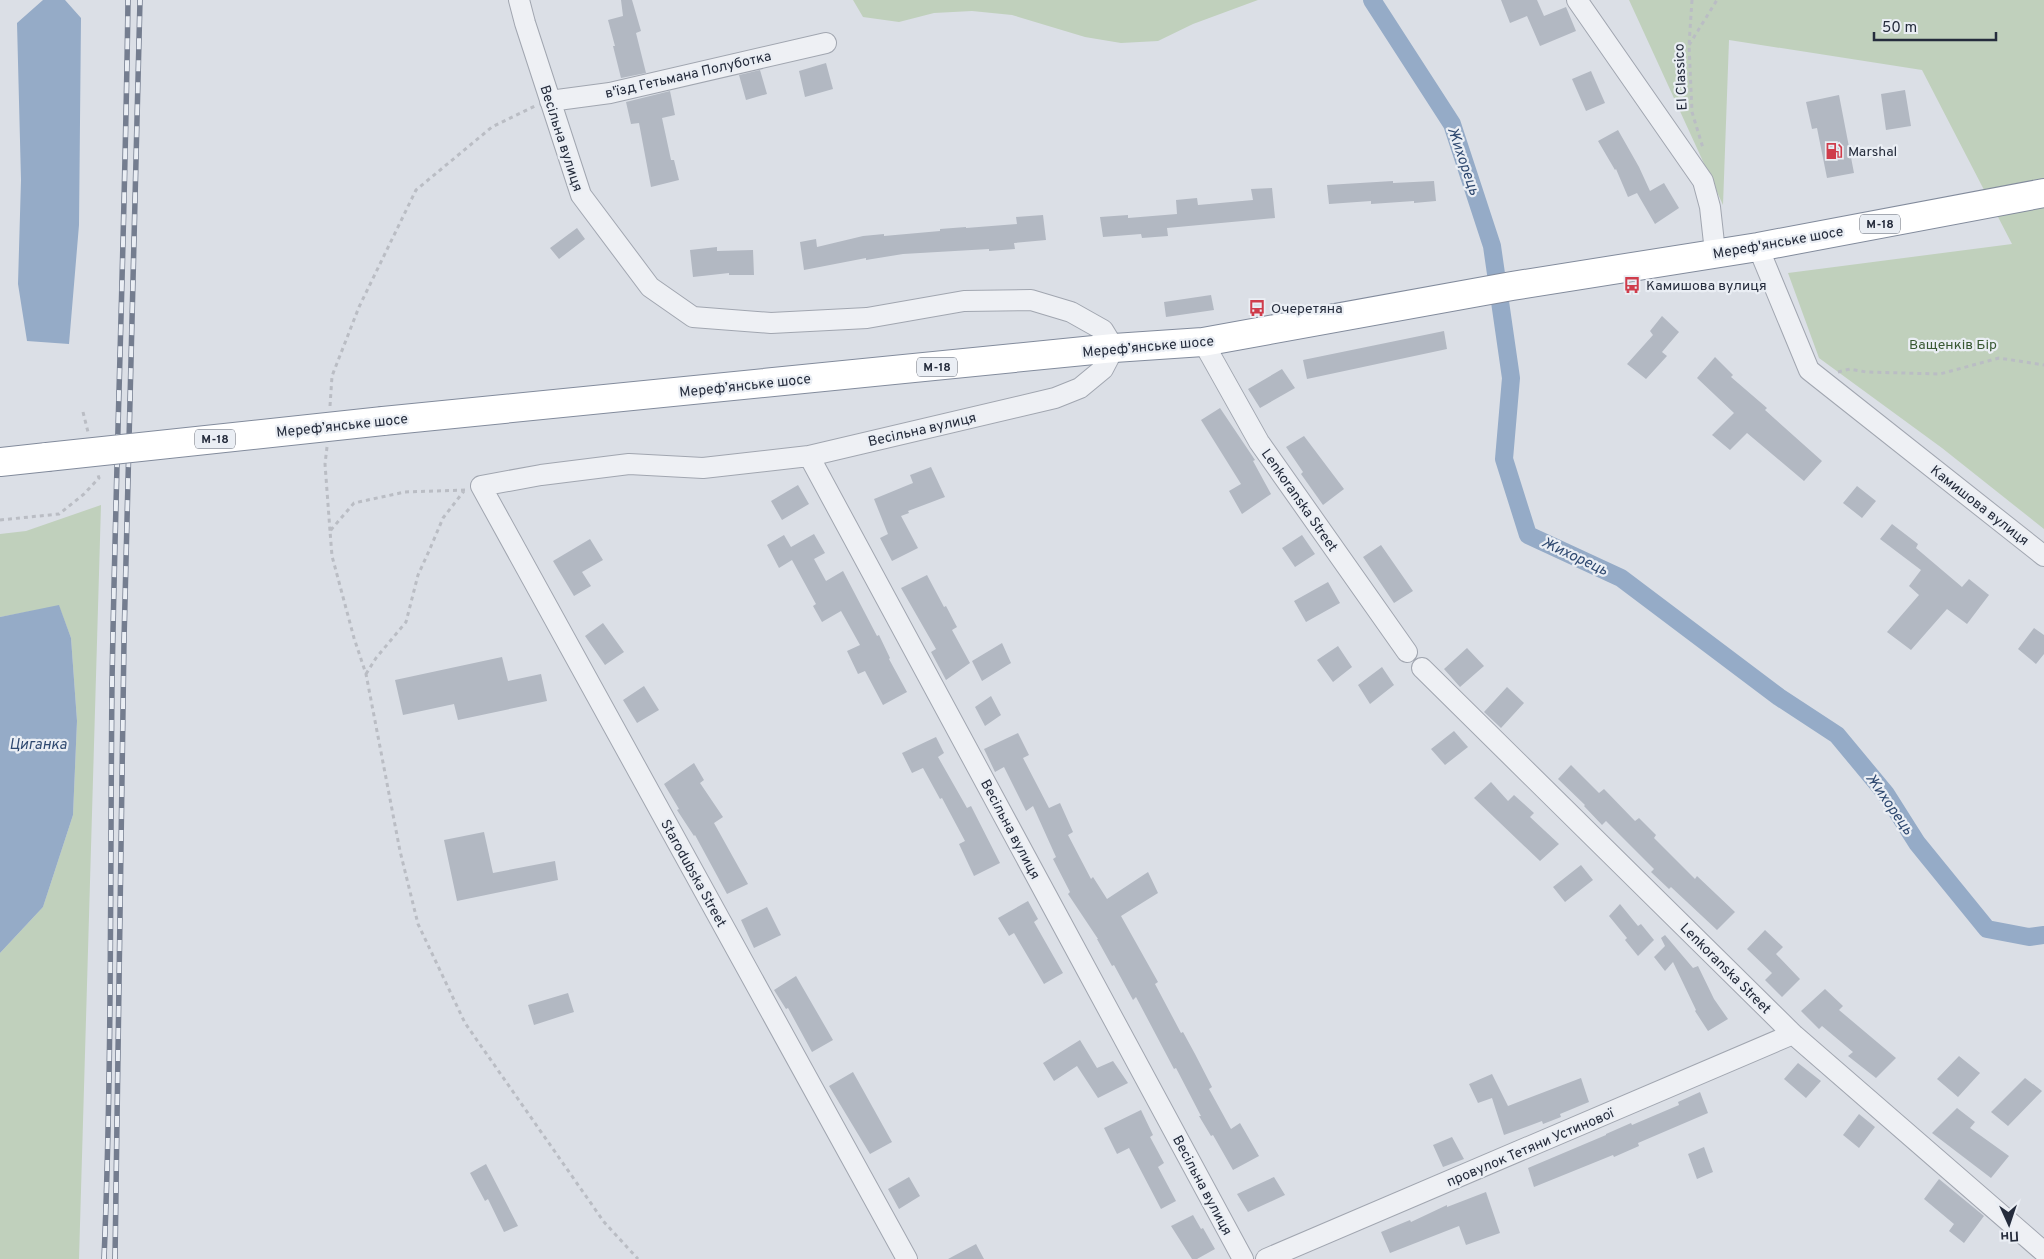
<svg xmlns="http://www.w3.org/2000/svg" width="2044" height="1259" font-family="Overpass,sans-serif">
<rect width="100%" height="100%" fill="#dbdfe6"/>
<path fill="#c0d0bc" d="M853,0H1258L1193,24L1158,41L1121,43L1085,37L1012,15L972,11L934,13L899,22L863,17Z
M1629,0H2044V529L1942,448L1819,358L1788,273L2012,244L1922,70L1729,40L1723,205Z
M101,505L79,1259H0V953L43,907L73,815L77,721L71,638L59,606L0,617V534L26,531Z"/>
<path fill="#95abc7" d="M43,0H65L81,18L79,225L69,344L27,341L18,284L21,180L17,23Z
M59,605L71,638L77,721L73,815L43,907L0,953V617Z"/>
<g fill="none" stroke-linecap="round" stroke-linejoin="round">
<path stroke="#95abc7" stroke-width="18" d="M1372,0L1452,124L1492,246L1511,378L1504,459L1528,535L1621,578L1779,697L1837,735L1886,794L1917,843L1987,929L2029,937L2044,935"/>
</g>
<path fill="#b2b8c2" d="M621,0H632L641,31L636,33L646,73L621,78L613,46H615L608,20L623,16Z
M1501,0H1537L1544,16L1566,7L1576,31L1540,46L1527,16L1510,23Z
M826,63L833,89L805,97L799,71Z
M760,70L767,94L746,100L739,75Z
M1591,71L1605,103L1586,111L1572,79Z
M1905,90L1911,126L1886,130L1881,94Z
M670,91L675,115L662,118L671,160H674L679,180L651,187L639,123L631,124L626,102Z
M1839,95L1854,173L1827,178L1817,128L1812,129L1806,102Z
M1618,130L1639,167L1650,191L1664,183L1679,208L1655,224L1637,193L1628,197L1616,169L1615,170L1598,141Z
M1393,181V183L1434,181L1436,201L1414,203V201L1371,204V201L1329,204L1327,185Z
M1272,188L1275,218L1167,228L1168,236L1142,238L1141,234L1103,237L1100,217L1128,215V218L1177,214L1176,200L1197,198L1198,205L1253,200L1251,189Z
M1043,215L1046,240L1014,243L1015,249L989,251V249L903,254L866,260V258L804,270L800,242L816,239L817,247L863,236L884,234V236L940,231V229L966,227V228L1017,224L1016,217Z
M577,228L585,239L559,259L550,248Z
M717,247V251L753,250L754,275H729V273L693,277L690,250Z
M1211,295L1214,310L1166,317L1164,302Z
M1662,316L1679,332L1662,352L1667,356L1646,379L1627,364L1653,335L1650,331Z
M1444,331L1447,349L1307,379L1303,360Z
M1715,357L1733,375L1731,377L1767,408L1765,410L1822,461L1804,481L1747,433L1730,450L1712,435L1734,413L1697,378Z
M1282,369L1295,388L1260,408L1248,389Z
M1220,408L1255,460L1253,461L1271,494L1242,514L1229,491L1241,484L1201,420Z
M1304,436L1344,489L1323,505L1301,474L1303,472L1286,447Z
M931,467L945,497L908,511L909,513L901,516L918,548L892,561L880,538L888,534L874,499L913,483L910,475Z
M798,485L809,504L782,520L771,501Z
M1857,486L1876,501L1862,518L1843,503Z
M1892,524L1918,544L1916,548L1962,587L1969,579L1989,595L1967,624L1947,609L1911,650L1887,632L1919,595L1909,586L1921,570L1880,539Z
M814,534L825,553L814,559L826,581L843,571L877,636L879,635L890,658L889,659L907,692L883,705L865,671L858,674L847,651L860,645L841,611L822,622L813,606L816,604L792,560L779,568L767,545L784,535L791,547Z
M1302,535L1315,554L1295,567L1282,548Z
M590,539L603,560L582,572L591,586L574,596L553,561Z
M1381,545L1413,591L1394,603L1363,557Z
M927,575L944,607L946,606L957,627L952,630L970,663L946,680L931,652L936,649L901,588Z
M1328,582L1340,603L1306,622L1294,601Z
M603,623L624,652L605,665L585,636Z
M2034,628L2044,635V654L2036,664L2018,649Z
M1002,643L1011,663L982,681L972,661Z
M1338,646L1352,667L1333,682L1317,660Z
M1467,648L1484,666L1460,687L1444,669Z
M502,657L508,681L541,674L547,701L458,720L454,704L403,715L395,680Z
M1382,667L1394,685L1370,704L1358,685Z
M644,686L659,710L637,723L623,700Z
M1507,687L1524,703L1501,728L1484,712Z
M991,696L1001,715L985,726L975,707Z
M1454,731L1468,747L1445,765L1431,749Z
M1018,733L1029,755L1023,758L1049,808L1060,803L1073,832L1068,835L1091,879L1093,877L1107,899L1148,872L1158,893L1121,916L1158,982L1155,984L1181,1033L1183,1032L1195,1054L1212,1087L1209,1089L1231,1129L1240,1123L1259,1156L1233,1170L1213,1135L1211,1136L1199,1116H1201L1176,1068L1174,1069L1136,997L1133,1000L1114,965L1112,966L1097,939H1098L1068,894L1070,892L1053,859L1056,857L1033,806L1026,811L1004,767L995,772L984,749Z
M936,737L944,753L938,757L967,808L971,806L1000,863L974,876L959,844L965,841L942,798L940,799L923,768L912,773L902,753Z
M694,763L704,780L700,783L723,817L714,823L748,884L727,894L695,835L694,836L677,810L679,809L664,784Z
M1571,765L1599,793L1604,789L1635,821L1639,818L1656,835L1654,838L1695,879L1697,876L1735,912L1717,930L1671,887L1669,889L1651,872L1654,869L1606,821L1602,825L1584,806L1585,805L1558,779Z
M1491,782L1508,801L1514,795L1534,813L1530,817L1559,844L1540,861L1474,798Z
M484,832L493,873L555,861L558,880L457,901L444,840Z
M1581,865L1593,880L1565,902L1553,887Z
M1028,901L1038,919L1034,922L1063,973L1044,984L1014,933L1009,936L998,918Z
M1620,904L1638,926L1641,924L1654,940L1638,956L1625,940L1627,938L1609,916Z
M767,907L781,935L754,948L741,920Z
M1765,930L1783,947L1776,954L1800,979L1782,997L1765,980L1772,973L1747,949Z
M1665,935L1693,968L1698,966L1714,999L1728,1019L1708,1031L1695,1011L1696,1010L1673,962L1665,971L1654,957L1665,946L1661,938Z
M796,976L833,1040L812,1052L788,1008L786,1009L774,990Z
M1825,989L1843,1006L1839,1010L1896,1058L1876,1078L1848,1056L1853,1052L1822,1026L1819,1029L1801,1011Z
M568,993L574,1012L534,1025L528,1005Z
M1080,1040L1097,1068L1113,1061L1128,1083L1098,1098L1077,1066L1054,1081L1043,1063Z
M1959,1056L1980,1073L1958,1097L1937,1079Z
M1798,1063L1821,1081L1806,1098L1784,1079Z
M853,1072L892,1142L870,1154L829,1086Z
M1492,1074L1508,1106L1581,1078L1589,1102L1560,1114L1561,1117L1543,1124L1542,1121L1504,1135L1492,1098L1478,1103L1469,1084Z
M2025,1078L2042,1091L2008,1126L1991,1112Z
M1700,1092L1708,1113L1638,1143L1639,1146L1614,1157L1613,1155L1534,1187L1528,1168L1606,1135V1134L1631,1123L1632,1125L1679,1105L1678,1102Z
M1957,1108L1975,1122L1970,1128L2009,1156L1991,1178L1932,1133Z
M1141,1110L1153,1135L1150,1137L1164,1163L1158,1167L1176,1201L1161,1209L1129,1148L1117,1154L1104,1128Z
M1859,1114L1875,1127L1859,1148L1843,1135Z
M1452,1137L1464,1159L1443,1167L1433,1145Z
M1704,1147L1713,1172L1697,1179L1688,1154Z
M486,1164L518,1226L504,1232L488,1199L485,1201L470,1173Z
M909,1177L920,1196L899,1209L888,1189Z
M1274,1177L1285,1195L1248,1212L1237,1194Z
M1939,1179L1984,1216L1964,1243L1949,1231L1954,1224L1924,1199Z
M1486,1192L1500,1233L1466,1245L1459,1226L1390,1253L1381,1232L1410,1220L1411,1222L1447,1205V1207Z
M1193,1215L1201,1229L1203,1228L1215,1249L1197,1259H1192L1171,1226Z
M976,1244L984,1259H948Z"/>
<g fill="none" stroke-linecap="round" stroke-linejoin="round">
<g stroke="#a1a6b0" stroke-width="22">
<path id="minor" d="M519,0L525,23L581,195L650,287L693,317L771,323L867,318L964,301L1031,300L1071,312L1103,330L1114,348L1103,369L1080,388L1055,398L809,456L703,468L629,464L541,475L481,486L907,1259
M1577,0L1703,181L1710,207L1715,252
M550,101L610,93L826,43
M1758,247L1809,370L2044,556
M1203,342L1259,442L1407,652
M809,456L1243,1259
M1422,668L1793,1034L2044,1252
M1266,1259L1793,1034"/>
</g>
<g stroke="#828b9c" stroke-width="30">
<path id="trunk" d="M383,421L1114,348L1203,342L1512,286L1758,247L2044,193
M0,462L47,457"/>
</g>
<path stroke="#babdc4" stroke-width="3" stroke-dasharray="4 4" stroke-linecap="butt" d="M1692,0L1689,45L1692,112L1703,148
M1689,45L1717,0
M1838,372L1850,369L1866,372L1940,374L1999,358L2044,365
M330,406L332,376L359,307L416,190L492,127L535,106
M83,412L88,432
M327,447L325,464L330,531
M465,490L405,492L354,503L330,531L332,556L354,638L366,674L400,851L418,924L465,1023L604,1222L638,1259
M0,520L59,514L84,494L99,478L97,472
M366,674L376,658L406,622L418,575L429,551L443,518L464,491"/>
<use href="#minor" stroke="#eef0f4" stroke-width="20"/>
<use href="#trunk" stroke="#fff" stroke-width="28"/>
<g stroke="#747d8f" stroke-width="5.5">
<path id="rail" d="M104,1259C112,1067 110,875 112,683C116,455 125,228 128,0
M115,1259L124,641L140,0"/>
</g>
<use href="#rail" stroke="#eaeef4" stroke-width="4" stroke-dasharray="11" stroke-linecap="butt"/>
<g stroke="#828b9c" stroke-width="30" stroke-linecap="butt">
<path id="trunk-bridge" d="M47,457L383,421"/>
</g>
<use href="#trunk-bridge" stroke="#fff" stroke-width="28"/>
</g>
<defs>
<g id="fuel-bare" transform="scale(1.35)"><path d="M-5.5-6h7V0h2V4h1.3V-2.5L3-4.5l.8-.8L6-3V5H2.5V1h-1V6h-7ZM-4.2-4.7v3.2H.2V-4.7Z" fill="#cf3c4b" stroke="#eaeef4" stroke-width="2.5" paint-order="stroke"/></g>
<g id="bus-bare" transform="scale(1.35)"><path d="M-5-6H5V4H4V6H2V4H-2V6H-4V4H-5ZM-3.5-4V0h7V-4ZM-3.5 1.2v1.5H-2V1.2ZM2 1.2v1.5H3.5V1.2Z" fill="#cf3c4b" stroke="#eaeef4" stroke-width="2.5" paint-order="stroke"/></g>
</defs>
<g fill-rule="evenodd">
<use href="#fuel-bare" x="1834" y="151"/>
<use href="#bus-bare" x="1632" y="285"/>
<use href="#bus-bare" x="1257" y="308"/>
</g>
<g text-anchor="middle" stroke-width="4.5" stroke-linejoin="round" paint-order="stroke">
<g fill="#eaeef4" stroke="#606673" stroke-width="1">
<rect x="1860" y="214.5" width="40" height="19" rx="4"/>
<rect x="917" y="357.5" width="40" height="19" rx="4"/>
<rect x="195" y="429.5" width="40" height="19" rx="4"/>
</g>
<g font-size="12" font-weight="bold" fill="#252c3c">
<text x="1880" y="228">М-18</text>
<text x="937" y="371">М-18</text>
<text x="215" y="443">М-18</text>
</g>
<g font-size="14" fill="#252c3c" stroke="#eaeef4">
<text transform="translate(688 74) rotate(-13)" y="5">в'їзд Гетьмана Полуботка</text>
<text transform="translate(1680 77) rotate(-93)" y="5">El Classico</text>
<text transform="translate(562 138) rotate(72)" y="5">Весільна вулиця</text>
<text transform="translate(1778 242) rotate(-10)" y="5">Мереф'янське шосе</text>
<text transform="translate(1148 346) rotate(-5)" y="5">Мереф’янське шосе</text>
<text transform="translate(745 385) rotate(-6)" y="5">Мереф’янське шосе</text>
<text transform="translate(342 425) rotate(-6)" y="5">Мереф’янське шосе</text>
<text transform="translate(922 429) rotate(-13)" y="5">Весільна вулиця</text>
<text transform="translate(1300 500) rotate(55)" y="5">Lenkoranska Street</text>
<text transform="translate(1980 505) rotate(38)" y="5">Камишова вулиця</text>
<text transform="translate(1011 829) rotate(62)" y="5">Весільна вулиця</text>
<text transform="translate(694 873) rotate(61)" y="5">Starodubska Street</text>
<text transform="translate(1726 968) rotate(45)" y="5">Lenkoranska Street</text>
<text transform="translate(1530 1147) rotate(-23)" y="5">провулок Тетяни Устинової</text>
<text transform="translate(1203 1185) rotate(62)" y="5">Весільна вулиця</text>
</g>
<g font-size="14" fill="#252c3c" stroke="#eaeef4" text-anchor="start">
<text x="1848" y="156">Marshal</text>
<text x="1646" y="290">Камишова вулиця</text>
<text x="1271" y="313">Очеретяна</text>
</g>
<g font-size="14" fill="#385832" stroke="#eaeef4">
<text x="1953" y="349">Ващенків Бір</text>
</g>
<g font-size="15" font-style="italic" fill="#2f4970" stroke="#eaeef4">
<text transform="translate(1464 161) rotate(71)" y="5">Жихорець</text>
<text transform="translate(1575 556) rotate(25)" y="5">Жихорець</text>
<text x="38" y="749">Циганка</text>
<text transform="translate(1890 804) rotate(55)" y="5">Жихорець</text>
</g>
</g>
<g transform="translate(2009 1224) rotate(177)" stroke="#eaeef4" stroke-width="4" paint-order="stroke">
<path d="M0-4L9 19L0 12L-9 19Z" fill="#252c3c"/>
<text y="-8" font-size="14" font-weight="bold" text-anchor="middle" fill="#252c3c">Пн</text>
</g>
<path d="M1874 32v8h122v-8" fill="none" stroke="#252c3c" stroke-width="2.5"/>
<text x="1882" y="32" font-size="15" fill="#252c3c" stroke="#eaeef4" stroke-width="4" paint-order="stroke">50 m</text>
</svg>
